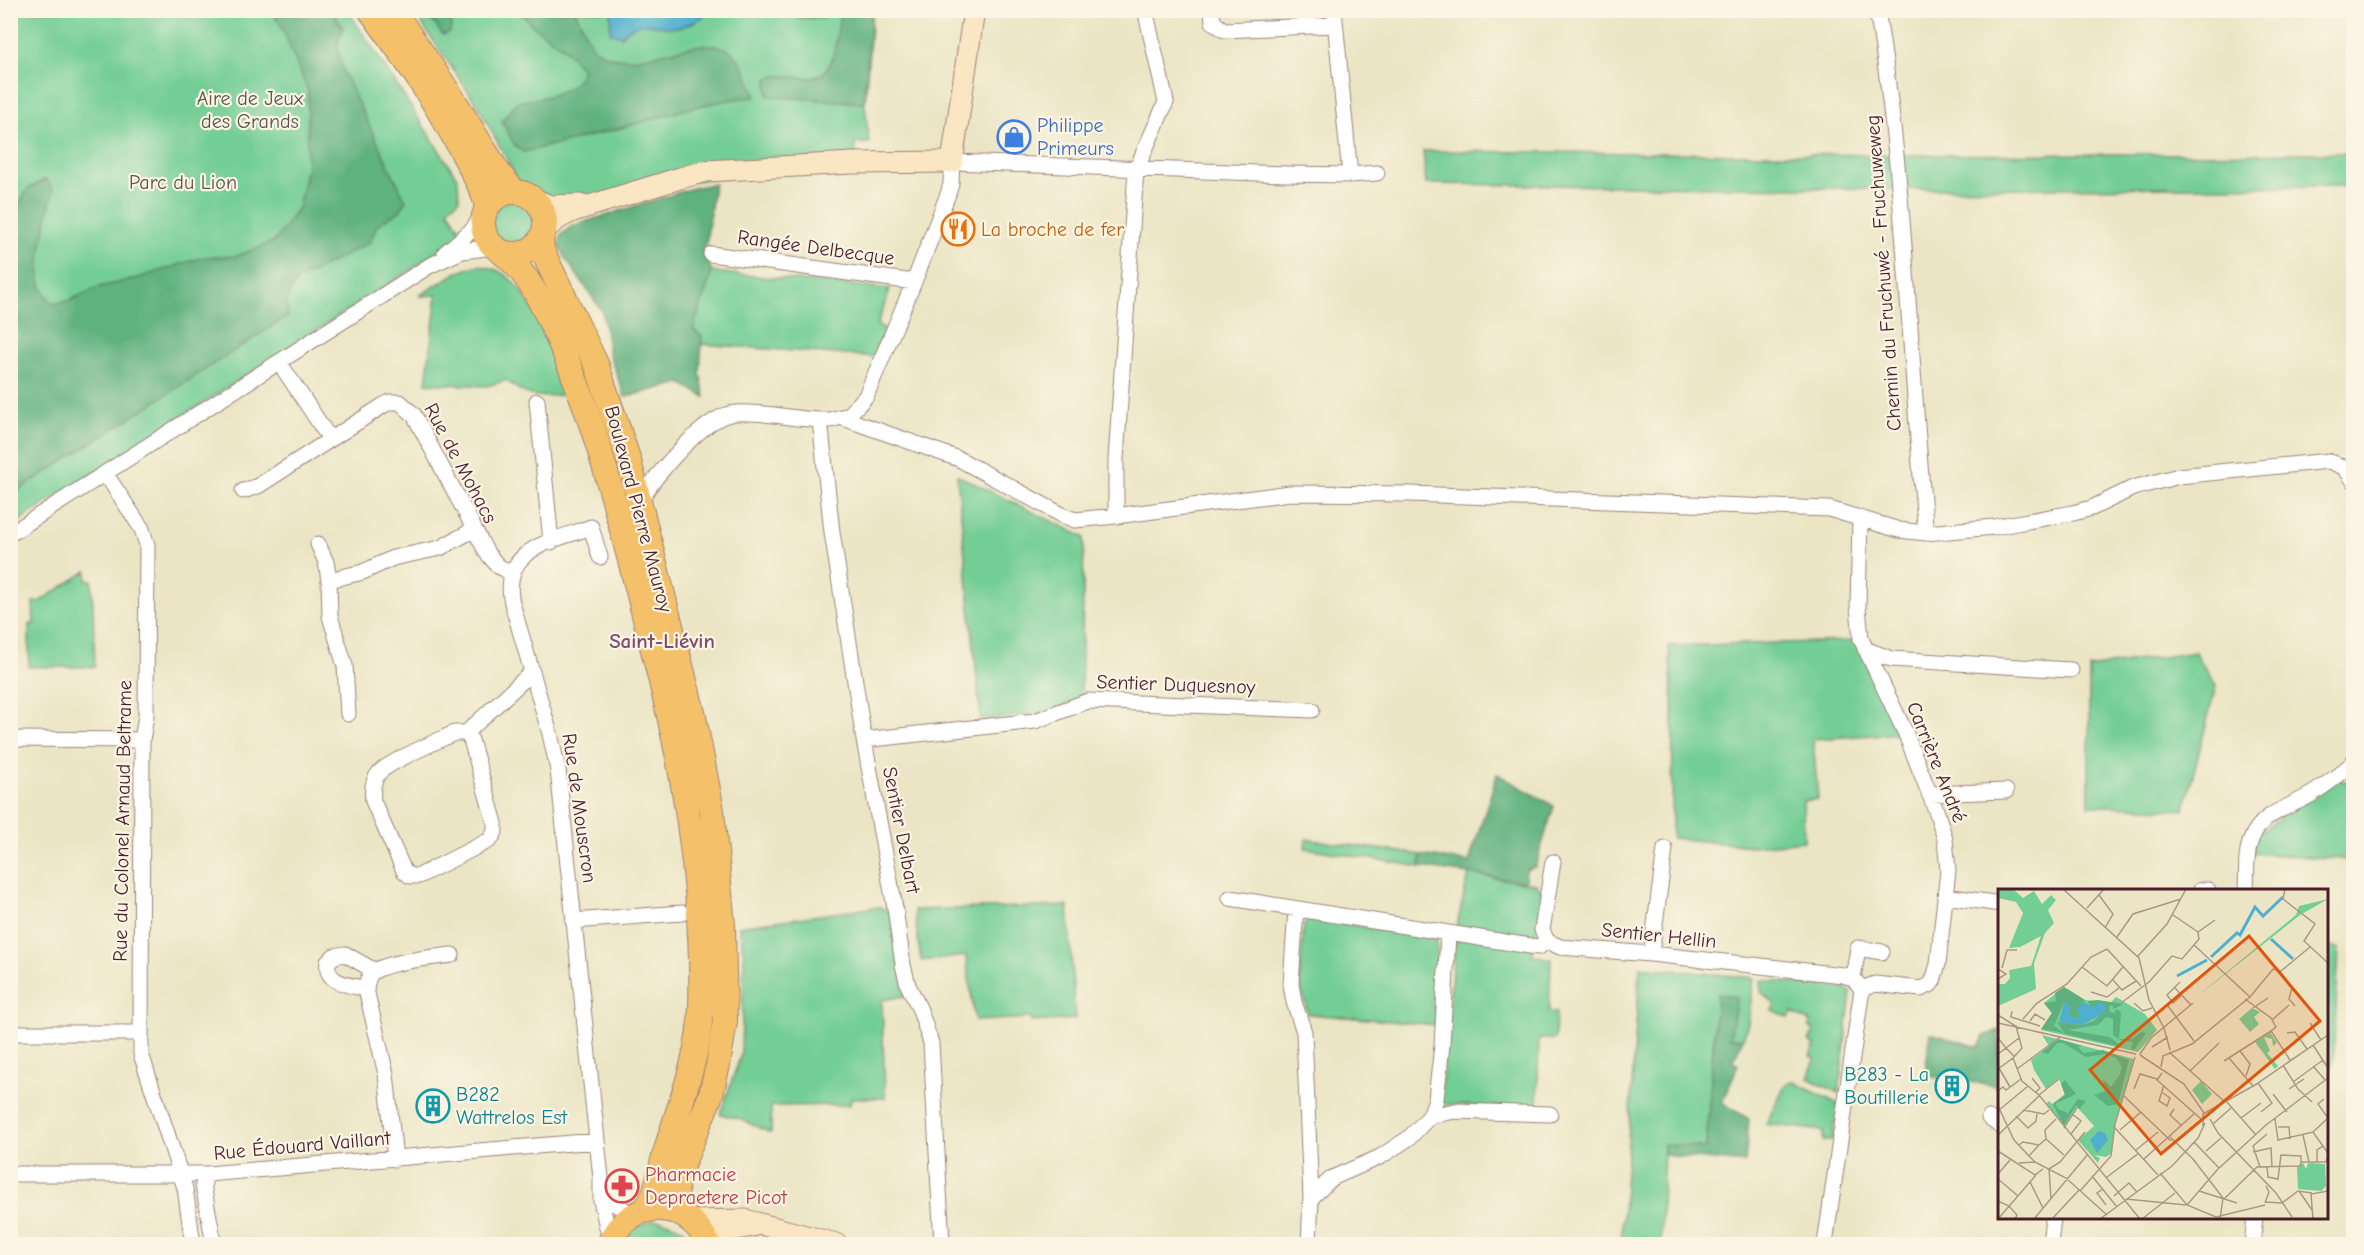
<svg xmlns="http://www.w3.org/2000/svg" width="2364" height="1255" font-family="'Comic Neue',sans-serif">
<rect width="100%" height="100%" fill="#fcf5e5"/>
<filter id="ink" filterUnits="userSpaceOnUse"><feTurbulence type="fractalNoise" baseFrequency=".0167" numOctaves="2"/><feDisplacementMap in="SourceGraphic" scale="12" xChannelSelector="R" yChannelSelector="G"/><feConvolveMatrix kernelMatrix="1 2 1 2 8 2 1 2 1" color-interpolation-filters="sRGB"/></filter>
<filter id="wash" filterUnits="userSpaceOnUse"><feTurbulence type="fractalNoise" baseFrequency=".008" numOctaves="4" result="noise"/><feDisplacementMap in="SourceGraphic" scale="24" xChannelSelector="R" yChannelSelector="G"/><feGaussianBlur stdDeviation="1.35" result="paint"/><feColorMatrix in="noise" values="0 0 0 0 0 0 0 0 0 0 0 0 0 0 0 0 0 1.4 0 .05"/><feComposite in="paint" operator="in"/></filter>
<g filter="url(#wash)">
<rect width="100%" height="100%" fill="#ebe5c5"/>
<path fill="#73ce95" stroke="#5e7660" stroke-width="1.5" d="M11,11H348L458,179L459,200L448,209L462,233L414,268L11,526Z
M413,11H872L865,105L869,143H855L856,155L566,202L546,197L517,179L478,106Z
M1423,151L1896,155L2353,153L2354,186L1906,189L1426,184Z
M491 223a23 23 0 1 1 46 0a23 23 0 1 1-46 0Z
M478,265C487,267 497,269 504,274C532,292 557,363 569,394C543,398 527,400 507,380L487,386L426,383L437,295L419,296L456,273Z
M712,272L890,289L877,325L885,329L876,357L700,344L702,337L693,329Z
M957,475L1084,537L1081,697L1053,712L981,720Z
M87,571V580H92L95,667H29V624H34L33,602H39Z
M1858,641L1902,733L1813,739L1818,799L1803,801L1804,841L1753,846L1672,838L1673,703L1669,646Z
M2195,652L2216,686L2184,810L2089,805V668Z
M2336,777L2353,785V862L2343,859L2248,853L2251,839Z
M1306,839L1421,855L1420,867L1305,848Z
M1469,874L1536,884L1543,891L1532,955L1551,959L1549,1012L1556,1013L1555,1039H1539L1537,1109L1440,1104L1456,929Z
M1068,906L1075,1019L1031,1022V1018L975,1021L966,956L921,961L914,910Z
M879,907L892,913L905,996L882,1000L885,1098H851L850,1105L771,1106V1133L740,1119L720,1114L741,1055L744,955L739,926Z
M1309,918L1437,939L1436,1025L1308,1014L1299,982L1304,924Z
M2327,947L2339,948L2333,1067H2327Z
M1640,967L1754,978L1748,1023L1743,1039L1729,1038L1717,994L1706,1148L1664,1145L1661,1244H1621Z
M1761,980L1845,988L1851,992L1839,1093L1808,1078L1815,1059L1810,1056L1815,1045L1809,1041L1814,1030L1809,1027L1810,1022L1792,1012L1789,1018L1772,1010L1775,1004L1761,992Z
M1794,1082L1838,1104L1832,1141H1823V1131L1766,1124L1784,1087L1788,1083Z
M654,1220C676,1222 683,1228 696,1244H621C630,1230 639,1225 654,1220Z"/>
<path fill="#5eb17e" stroke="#546854" stroke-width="1.5" d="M271,11H332L343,28L337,46L344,74L406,201L400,211L377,225L370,242L296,281L287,299L288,316L11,495V216L28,189L46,179L53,190C48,215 34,265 42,288C44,294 49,299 53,304L71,300L95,288L138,278L203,257L237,256L275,241L298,208L307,167L308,91L281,25Z
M425,11H454L450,32L443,35Z
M519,11H575C581,22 586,38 594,48C597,51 602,53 606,55C642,71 704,29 732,52C744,62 750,82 756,97C716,99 678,112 639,123C601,134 562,143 523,152L515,146L502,121L517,102C542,98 573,95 583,70L564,48L533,26Z
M786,11H827L824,18H802L780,13Z
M841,11H872L864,103L768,96L767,78C782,73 794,78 809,78C840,76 835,31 841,11Z
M714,184L705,252L712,272L693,329L702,337L700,373L705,397L681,383L625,397L609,354L602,311L565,258L559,245L561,235L572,226L696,187Z
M1497,774L1554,806L1535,867L1526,870L1525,882L1420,867L1421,855L1469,862Z
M1717,994L1737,997L1730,1038L1743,1039L1733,1061L1738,1065L1722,1103L1749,1119L1745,1163L1664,1155V1144L1706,1148Z
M1999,1030V1067L1995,1086L1924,1075L1931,1033L1979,1047L1984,1036Z"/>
<path fill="#50afcf" stroke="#4d677d" stroke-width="1.5" d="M611,11V10L714,11C704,15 691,26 680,27C656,31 644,12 621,36L610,32Z"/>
</g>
<g filter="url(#ink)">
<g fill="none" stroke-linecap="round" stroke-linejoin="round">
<g stroke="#9a8278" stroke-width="17">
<path id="street" d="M1212,10L1213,22L1224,30L1334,25
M1334,10L1350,175
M1877,10C1906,183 1909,359 1926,533
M445,253L473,229L485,211
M711,254L914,282
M279,362L330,439
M537,401L551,542
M843,418L959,459L1062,515L1075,520L1116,516L1290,493L1410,494L1829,509L1899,530L1926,533L1994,527L2073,513L2092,508L2133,488L2179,476L2329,461L2345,468L2354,481
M820,420L832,532L864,740L895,908L903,965L908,985L920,1010L931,1043L942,1244
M105,473L142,529L147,545L146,716L142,740L141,1054L185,1188L193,1244
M243,491L258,486L384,405L390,402H400L414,415L487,553L498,566L511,573
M639,502C655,476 705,414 736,413C767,411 798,421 830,420L849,415L866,396L914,282L948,194L951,184L952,162L1286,174L1350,175L1377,173
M1116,516V459L1136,170L1166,102L1147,18
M10,534L429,266L462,251L494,247
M318,544L326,562L329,580L363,572L393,558L440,548L473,530
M600,557L591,527C551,542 500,548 512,603L550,734L558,770L601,1178V1201L610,1240
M329,580L330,616L345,666L348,714
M1865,649L1891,659L2071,670
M466,733L471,740L495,823V832L490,840L419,876H410L404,871L373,801C372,791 372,781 379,773C388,762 438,741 454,733H466L532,672
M10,739L142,740
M864,740L1035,721L1088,701L1312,710
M1929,794L2006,791
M2201,890H2208
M2246,890C2247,875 2245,855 2251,840C2260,813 2291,807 2312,794C2326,785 2340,774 2353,763L2354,760
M1946,896L2000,904
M1230,898L1530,946L1539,947L1547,941L1560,947L1651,954L1843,975L1853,978L1862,989
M1296,909L1291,984L1294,1002L1304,1032L1311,1198L1309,1244
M573,921L682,913
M1547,941L1542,930L1553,862
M1651,954L1665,849
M1853,978L1858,948L1882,952
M366,989C351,985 324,984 328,962L334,956L345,954L375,971
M10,1033H140
M1430,1116L1455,1111L1550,1114
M1989,1118L2000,1126
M395,1159L386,1074L366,989C367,982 368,976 373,972C386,962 434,957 452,955
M10,1174H207L596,1141
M207,1174L203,1185L214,1244
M603,1184L613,1203L634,1215
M1311,1198L1332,1178L1380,1157L1409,1138L1430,1116L1436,1099L1442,1045L1448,934
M1825,1244L1862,989L1875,984L1921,989L1930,985L1933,981L1938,964L1948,870L1945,839L1937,813L1905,732L1861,639L1858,607L1860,518
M2050,1244L2053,1218
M2252,1244L2255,1218"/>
</g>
<g stroke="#9a8278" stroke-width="23">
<path id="secondary" d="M532,198L550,206L580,205
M544,230L559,218L573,211L680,178L706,171L852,163L952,162L974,10
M691,1221L745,1220L836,1244
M713,1244L732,1230L753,1226"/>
</g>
<g stroke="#9a8278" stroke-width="26">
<path id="primary" d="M370,10C405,58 440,108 467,161C474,176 484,190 487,207
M393,10L450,94L500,175L515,192
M483 223a31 31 0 1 1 62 0a31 31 0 1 1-62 0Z
M541,238L542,250L597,366L629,461L694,717L712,811L723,925L725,1021L718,1065L710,1097L676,1180L677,1212
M501,252C527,271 541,302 554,330C594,415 615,504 639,595C656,662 674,728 685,797C696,866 703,938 701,1008C699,1059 680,1102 666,1150C659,1171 658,1194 644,1211
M609,1244C628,1197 688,1198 708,1244"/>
</g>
<use href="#street" stroke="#fff" stroke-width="15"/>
<use href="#secondary" stroke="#fbe6c3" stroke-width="21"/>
<use href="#primary" stroke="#f4c16a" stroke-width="24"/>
</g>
</g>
<defs>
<g id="shop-ring" transform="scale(1.725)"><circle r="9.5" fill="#fcf5e5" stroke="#3f7fe0" stroke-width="1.5"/><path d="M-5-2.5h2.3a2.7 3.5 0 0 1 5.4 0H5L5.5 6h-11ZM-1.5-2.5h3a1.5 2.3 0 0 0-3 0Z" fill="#3f7fe0"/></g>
<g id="restaurant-ring" transform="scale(1.725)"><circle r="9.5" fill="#fcf5e5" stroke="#e8710a" stroke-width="1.5"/><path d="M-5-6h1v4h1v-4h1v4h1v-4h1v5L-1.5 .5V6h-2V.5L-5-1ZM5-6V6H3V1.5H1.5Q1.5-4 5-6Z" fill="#e8710a"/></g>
<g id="building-ring" transform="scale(1.725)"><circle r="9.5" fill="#fcf5e5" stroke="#0f9aa8" stroke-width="1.5"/><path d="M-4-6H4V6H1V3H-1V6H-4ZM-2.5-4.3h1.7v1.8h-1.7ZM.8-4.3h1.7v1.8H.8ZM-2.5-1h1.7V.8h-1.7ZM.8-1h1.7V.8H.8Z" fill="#0f9aa8"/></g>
<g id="pharmacy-ring" transform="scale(1.725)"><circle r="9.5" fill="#fcf5e5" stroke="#e0444e" stroke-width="1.5"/><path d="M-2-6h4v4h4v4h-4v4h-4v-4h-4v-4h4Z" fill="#e0444e"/></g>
</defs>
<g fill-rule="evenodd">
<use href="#shop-ring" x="1014" y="137"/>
<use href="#restaurant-ring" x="958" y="229"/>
<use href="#building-ring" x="1952" y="1086"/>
<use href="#building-ring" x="433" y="1106"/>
<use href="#pharmacy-ring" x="622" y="1186"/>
</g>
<g text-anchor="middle" stroke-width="4.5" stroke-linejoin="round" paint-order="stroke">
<g font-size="20" fill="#56544b" stroke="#fcf5e5">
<text x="250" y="105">Aire de Jeux<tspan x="250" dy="23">des Grands</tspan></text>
<text x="183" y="189">Parc du Lion</text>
</g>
<g font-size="20" fill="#366cbe" stroke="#fcf5e5" text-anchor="start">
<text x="1037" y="132">Philippe<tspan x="1037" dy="23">Primeurs</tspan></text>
</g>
<g font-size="20" fill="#c56008" stroke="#fcf5e5" text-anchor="start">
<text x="981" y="236">La broche de fer</text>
</g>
<g font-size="20" fill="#4a1f2b" stroke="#fcf5e5">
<text transform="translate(816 247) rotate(8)" y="7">Rangée Delbecque</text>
<text transform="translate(1883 273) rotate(-94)" y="7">Chemin du Fruchuwé - Fruchuweweg</text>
<text transform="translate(461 463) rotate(62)" y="7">Rue de Mohacs</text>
<text transform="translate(639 509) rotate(75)" y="7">Boulevard Pierre Mauroy</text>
<text transform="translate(1176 684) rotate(2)" y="7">Sentier Duquesnoy</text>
<text transform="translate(1937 762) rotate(68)" y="7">Carrière André</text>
<text transform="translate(580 808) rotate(82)" y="7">Rue de Mouscron</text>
<text transform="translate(122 821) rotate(-89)" y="7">Rue du Colonel Arnaud Beltrame</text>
<text transform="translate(902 830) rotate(79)" y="7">Sentier Delbart</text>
<text transform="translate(1659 935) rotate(6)" y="7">Sentier Hellin</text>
<text transform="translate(302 1145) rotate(-5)" y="7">Rue Édouard Vaillant</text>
</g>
<g font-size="20" fill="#0d838f" stroke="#fcf5e5" text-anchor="end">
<text x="1929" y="1081">B283 - La<tspan x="1929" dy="23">Boutillerie</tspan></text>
<text x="456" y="1101" text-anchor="start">B282<tspan x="456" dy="23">Wattrelos Est</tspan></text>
</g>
<g font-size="20" fill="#be3a42" stroke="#fcf5e5" text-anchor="start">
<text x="645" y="1181">Pharmacie<tspan x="645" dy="23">Depraetere Picot</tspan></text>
</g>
<g font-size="21" font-weight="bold" fill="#7e4f6c" stroke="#fcf5e5">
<text x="662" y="648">Saint-Liévin</text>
</g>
</g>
<g transform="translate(1998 889)">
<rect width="330" height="330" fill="#ebe5c5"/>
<path d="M0,0H15L25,9L36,2L44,15L53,6L58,11L50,21L56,34L47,44L36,74L38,100L0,117V95H7L12,89L11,81L33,77L43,47L22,58L11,59L25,24L18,13L0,9ZM330,10L302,26L196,110L298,26L301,17ZM66,98L87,111L112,114L118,108L147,125L159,141L140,163L43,141L54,124L46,114ZM254,119L262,123L256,128L261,135L252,143L241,130ZM272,143L279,154L275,157L274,150L266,148L272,162L269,164L280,177L277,180L257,153ZM44,146L136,170L117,234L114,264L108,268L96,266L102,269L100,274L80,251L96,237L79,218L66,237L48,215L51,212L54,215L67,205L61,190L48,200L36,181L33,171L51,157ZM203,192L214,205L204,215L194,201ZM305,274L308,280L310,274L327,275L328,297L323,302L300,300L299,278Z" fill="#73ce95"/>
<path d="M66,98L87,111L79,120L82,130L71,127L73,118L66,113L56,137L66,144L43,140L54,124L46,114L58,112L57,104ZM100,111L125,115L116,120L114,116L111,118L112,123L119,125L116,123L119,120L123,124L121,150H135L143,143L148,144L136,161L133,160L135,153L122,151L115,146V130L108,128L100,136L70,141L112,148L124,158L67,145L59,133L84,136L96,132L108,119L103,114L97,117L95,125L90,112ZM61,150L84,157L80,158L86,164L105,161L131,171L120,215L110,217L96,206L107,202L105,190L113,198L122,185L124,178L118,169L108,165L88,168L65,154H59L50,165L44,163ZM67,191L78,205L57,215L60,220L70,224L80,210L88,212L81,220L78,216L66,237L55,215L67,206L63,195Z" fill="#5eb17e"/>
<path d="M66,113L73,118L71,127L82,130L79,120L85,113L95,118L102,113L107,117V123L84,136L61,133ZM101,242L107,244L110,251L99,264L92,251Z" fill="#50afcf"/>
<path fill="none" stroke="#50afcf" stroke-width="3" d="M273,50L295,70M213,68L239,44L242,46L257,18L265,27L285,8M179,87L209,71"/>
<path fill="none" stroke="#ab9687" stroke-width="1.5" d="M65,0L141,69L151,111L166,139L172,161M287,0L285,10L317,35L306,52L330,74M101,6L115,25L107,39M89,19L106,0M175,26L200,43M119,48L135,25L183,10M196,56L252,108M109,60L143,97M140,67L169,35L188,0M84,78L109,97L125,78M4,79L9,61H19M0,80L8,85L0,90M281,82L294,99L291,110L297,117M114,90L124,101L138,92M182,93L169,106L175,114L183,107M177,99L193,116M93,103L109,108L121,99M247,110L273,129L278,138L273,142L292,171M123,114L151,93L174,67L184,70L201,50L200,43L217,31M136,114L145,122L154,119M170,117L196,152M255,119L270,109M14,122L13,128L42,137M0,126L19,138M25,130L39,114L69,95L93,68L109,60M274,131L291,116M32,132L37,125L47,131M0,134L138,165M312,134L323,151M289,144L297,143L309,160M0,149L8,159L0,165M315,156L330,179M154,158L170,148M242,162L252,175L248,187M171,163L227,213M142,165L153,149L195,114M142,166L186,195L206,224M16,167L8,159L21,149M15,169L24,192L41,206L142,330M15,169L24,159L18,137M231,169L255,197M226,172L273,142M285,176L300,200L314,213M315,177L327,191M163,178L165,167L194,155L252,108L275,80L283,82L312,58M1,179L12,198M0,180L15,169M19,180L62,148M192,182L221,154M164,184L159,191L203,230M34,189L42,199L38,203M295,193L325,171M260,194L274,214L263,223M136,200L142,185L159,190M291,200L306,190M0,202L5,198L8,201L23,190M165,204L172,209L169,217L161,212L166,196M275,205L289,223M41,206L61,190M126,207L173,252M326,210L320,215L330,229M228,212L258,246M0,217L16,251L31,267M176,220L172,226L184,237M25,221L46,225L51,221M0,222L30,197M18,227L30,239L38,232L39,225M243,229L263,214M212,230L220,244L278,304L294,328M277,230L280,251L315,243L330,264M215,235L233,219M205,237V225L257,196L330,146M280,238H291L292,250M66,239L80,217M117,239L160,286M122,241L143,223M315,243L330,229M73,245L83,232L74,225M0,246L41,207M305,246L311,273M172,248L195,270L225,309L222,330M48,250L66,266M196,253L221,279M21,256L25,253L41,256L48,250L47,241L58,230M138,261L160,243M0,262L37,286L45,280M208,262L223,249M255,263L273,259L274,278M146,270L197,224M37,273L31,267L41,256M319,273V261L325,257M21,274L37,273L68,289L109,326M262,278L255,257L269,245M269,278L270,288L280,290L283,266L303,267V273M162,284L189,316L218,328L267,316M0,285L12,271M94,287L119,318M109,288L141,264M0,290L20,307M32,293L45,319M105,300L99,304L108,316M82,302L113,267L117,235L137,168M201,302L239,314M301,302L314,321M116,307L131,294L139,303M53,310L51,280L62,273L87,243M128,310L188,316M226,310L259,278L302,277L303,273H328L330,266M0,312L11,317L19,326L17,330M267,313L284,314L300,302L314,304M267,314L271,303L268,297M189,316L219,281L268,236L330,189M0,330L38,286M36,330L90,265M54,330L81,301M102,330L174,277L200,249L207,234M144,330L177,304M315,330L313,305L330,302"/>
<path fill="#e0560e" fill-opacity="0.15" stroke="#e0560e" stroke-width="3" d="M251,47L322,132L163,265L92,181Z"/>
<rect width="330" height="330" fill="none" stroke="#4a1f2b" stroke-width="3"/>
</g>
<rect width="2364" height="1255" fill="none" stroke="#fcf5e5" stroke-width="36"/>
</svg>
